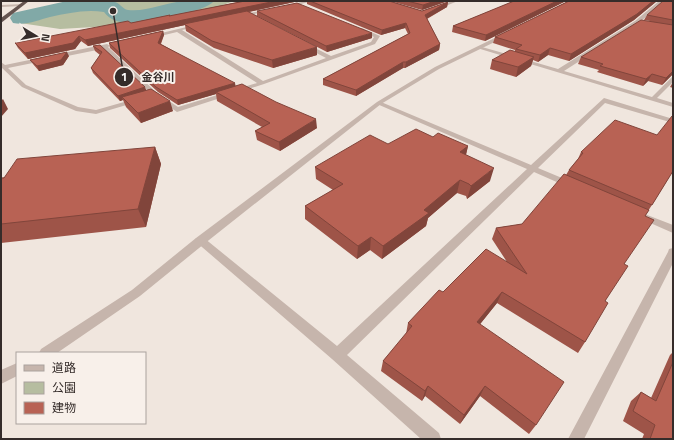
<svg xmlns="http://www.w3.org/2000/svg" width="674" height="440" font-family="'Titillium Web','Noto Sans JP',sans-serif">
<rect width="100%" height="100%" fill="#f0e6de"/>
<path fill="#b6bda0" d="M77,1H234L220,6L111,26L60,29L20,23L31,10Z"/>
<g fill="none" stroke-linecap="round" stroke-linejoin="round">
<path fill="#81a9a7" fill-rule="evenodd" d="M67,1H112C121,3 122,9 128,10C147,12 164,3 183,1C193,0 204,1 214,1C206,12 143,24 128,23C118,22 110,20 104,12C86,9 68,13 50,17C38,20 26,26 13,23L10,18L13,13Z"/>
<path fill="#c6b5ac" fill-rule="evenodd" d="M306,1H314L287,7L285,6Z
M452,1H458L438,9L434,8Z
M659,1H664L639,23L564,71L652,97L673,76V82L657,98L673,103V107L477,48L482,47L558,69L635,21Z
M24,4L22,6L1,7V5Z
M269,9L271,11L238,17L236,16Z
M199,24L201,26L182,30L263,81L326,58L303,46V44H307L331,56L371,42L374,37L358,30V28H362L380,36L375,44L264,84L177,112L153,95L102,49L8,68L26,85L78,107L96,110L138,98L141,100L140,101L96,114L76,111L22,87L1,67V62L5,65L107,44L110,46L108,47L157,93L178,107L257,83L177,32L152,38L149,36Z
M604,98L673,119V123L605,103L538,168L574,183L576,185L574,187H568L534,172L347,355L439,433L441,439H421L332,359L195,241L196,238H204L337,346L527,169L377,104V102H381L531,165Z
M642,213L673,225V233L639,218L637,216L639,214Z
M673,248V263L584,439H568L668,252L669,249Z"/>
<path fill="#c6b5ac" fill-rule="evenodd" d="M505,33L508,35L507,36L439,69L381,104L204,244L140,296L57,353H39L41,349L132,290L196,238L377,102L435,67Z
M17,363V376L1,384V370Z"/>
<path fill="#655450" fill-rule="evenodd" d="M24,1H29L1,23V18Z"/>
</g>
<path fill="#9e5448" d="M243,1H299L249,12L317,55L273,68L214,48L186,31L185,25L88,46L81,41L75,49L28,59L18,48L15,43L131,23L170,15V16Z
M307,1H389L422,11L448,2L447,7L427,19L440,44L439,50L405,68H403L356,96L323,85V79L408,34L405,28L381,35L307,4Z
M390,1H448L422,10Z
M514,1H566L485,41L452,32L453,26Z
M569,1H657L634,20L569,61L548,55L538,62L533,60L531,66L516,77L490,69L492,60L515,52V50L493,43L495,37Z
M673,1V74L662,85L648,81L643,86L597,72L599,70L578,64L581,57L650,21L644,20L647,15Z
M257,11L372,38L327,52L257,16Z
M163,31L164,35L161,44L235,86L317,128L280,151L257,140L255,131L262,127L217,101L216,94L178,105L158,92L110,48L109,43Z
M100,45L146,90L173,111L141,123L126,107L123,100L120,101L93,73L91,68L100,55L95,51L93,46Z
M69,56L63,65L39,71L33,64L30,60Z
M673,82V88L670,87Z
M433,137L468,146L466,155L490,181L467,199L466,196L457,193L428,218L426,226L382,259L370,250L357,259L305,219V206L333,190L316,179L315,167L388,144Z
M155,147L161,164L146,227L1,243V178Z
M581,152L673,171L645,216L624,264L605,301L585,342L578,353L497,303L480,324L536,425L529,434L480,396L460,424L425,396L422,401L381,371L383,361L406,334L408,323L443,292L507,262L492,239L496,228L522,224L566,175L569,170L578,159Z
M673,352V439H642L644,434L623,421L631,401L641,392L651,398L670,355Z"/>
<path fill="#81453b" d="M276,1H299L186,25L184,24L185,25L88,46L85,40Z
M435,1H448L422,10L423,5Z
M557,1H566L485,41L486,35Z
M653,1H657L634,20L569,61L571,54Z
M448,2L447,7L424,20L425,15Z
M406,23L405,28L381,35L382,30Z
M163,31L164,35L159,47L158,43Z
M372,33V38L327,52L326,46Z
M79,36L81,41L75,49L28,59L25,53Z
M440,44L439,50L405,68L406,62Z
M317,47V55L273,68L272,60Z
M550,48L548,55L538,62L540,55Z
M67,52L69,56L63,65L39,71L37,66Z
M534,57L531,66L516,77L518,67Z
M403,62V68L356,96V90Z
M673,71V74L662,85L666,78Z
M652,74L648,81L643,86L646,79Z
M235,83L236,88L216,92V94L178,105L177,100Z
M145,87L147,92L122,97L123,100L120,101L118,96Z
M3,99L8,109L1,117V101Z
M170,101L173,111L141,123L138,113Z
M316,119L317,128L280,151L279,142Z
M468,146L465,158L460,152Z
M155,147L161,164L146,227L138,209Z
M494,168L490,181L467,199L471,186Z
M460,180L457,193L428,218L426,226L382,259L383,246L424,210Z
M371,237L370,250L357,259L358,246Z
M502,292L497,303L473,333L477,322Z
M428,386L425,396L422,401L425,391Z
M485,386L480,396L460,424L464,415Z"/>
<path fill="#b86254" stroke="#81453b" d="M245,1H276L85,40L79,36L73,43L25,53L15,43L128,21L131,23L170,15L169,16Z
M310,1H389L422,11L448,2L425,15L440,44L406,62H403L356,90L323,79L410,33L406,23L382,30Z
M407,1H435L423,5Z
M514,1H557L486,35L453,26Z
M569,1H653L637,14L571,54L550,48L540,55L516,49L522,45L495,37Z
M663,1H673V20L647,15Z
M297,3L372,33L326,46L257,11Z
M247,11L317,47L272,60L212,41L184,24Z
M641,20L673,25V71L666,78L652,74L646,79L600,66L603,64L581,57Z
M163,31L158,43L235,83L177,100L156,87L109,43Z
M100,45L145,87L118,96L91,68L102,52L93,46Z
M510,50L534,57L518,67L492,60Z
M67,52L61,60L37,66L30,60Z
M242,84L276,102L316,119L279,142L255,131L270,123L216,92Z
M151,89L170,101L138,113L122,97Z
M672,116H673V171L652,205L569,170L583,153L581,152L615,120L657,135Z
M416,129L433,137L438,133L468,146L460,152L494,168L471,186L469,184L460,180L424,210L429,213L383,246L371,237L358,246L305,206L343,184L315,167L370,135L388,144Z
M155,147L138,209L1,224V178H4L17,159Z
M564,174L649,210L645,216L654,220L624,264L628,266L605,301L608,303L585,342L502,292L477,322L564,382L536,425L485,386L464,415L428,386L425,391L383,361L412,326L408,323L439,290L443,292L486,249L527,274L496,228L522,224Z
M673,362V439H650L655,425L633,411L641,392L656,401Z"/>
<path fill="none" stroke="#352c2a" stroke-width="1.5" d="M113 11L124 77"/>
<g fill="#352c2a" stroke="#f8f0ea" stroke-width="1.5">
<circle cx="113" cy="11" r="4"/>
<circle cx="124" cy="77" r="10"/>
</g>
<g font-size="12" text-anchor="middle" font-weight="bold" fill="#fff">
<text x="124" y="81">1</text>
</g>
<g font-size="11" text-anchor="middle" font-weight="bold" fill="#352c2a" stroke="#f8f0ea" stroke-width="4" stroke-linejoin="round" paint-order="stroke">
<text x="158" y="81">金谷川</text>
</g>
<rect width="674" height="440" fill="none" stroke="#352c2a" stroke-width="4"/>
<rect x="16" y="352" width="130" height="72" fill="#f8f0ea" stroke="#aaa29d"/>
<rect x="24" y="365" width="20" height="6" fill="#c6b5ac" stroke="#aaa29d"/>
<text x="52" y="372" font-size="12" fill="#352c2a">道路</text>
<rect x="24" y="382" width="20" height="12" fill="#b6bda0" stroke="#aaa29d"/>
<text x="52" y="392" font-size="12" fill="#352c2a">公園</text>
<rect x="24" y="402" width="20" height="12" fill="#b86254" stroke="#aaa29d"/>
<text x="52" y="412" font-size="12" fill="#352c2a">建物</text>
<g transform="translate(36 36) rotate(100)" stroke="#f8f0ea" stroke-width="3" paint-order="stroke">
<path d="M0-3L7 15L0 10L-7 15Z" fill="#352c2a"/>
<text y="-6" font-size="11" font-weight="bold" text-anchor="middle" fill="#352c2a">N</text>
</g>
</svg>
